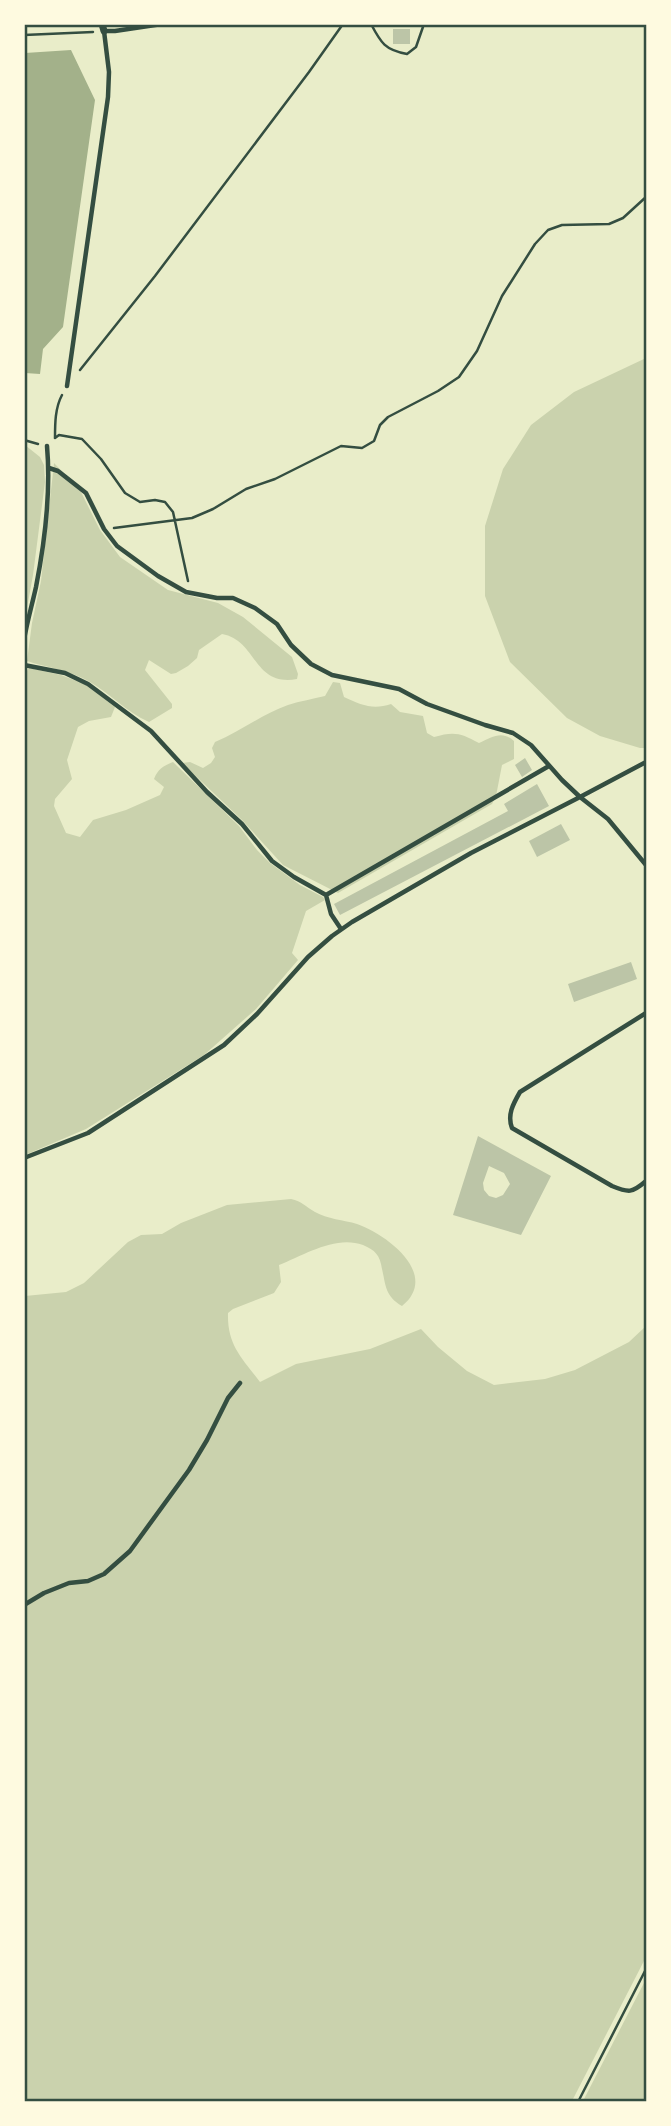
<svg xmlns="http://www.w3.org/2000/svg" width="671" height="2126" font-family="'Open Sans',sans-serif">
<rect width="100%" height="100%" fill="#e9edc9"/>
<path fill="#cad2ad" d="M646,358V748H640L600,736L567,718L510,662L485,596V526L503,469L531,425L574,392Z
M25,445L40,457L44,465L45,482L33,575L25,619Z
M54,463L80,490L100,530L120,557L168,590L218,603L243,617L292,657L298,674L297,679C253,687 257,640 222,634L199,650L197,658L188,666L176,673L171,674L149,660L145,670L172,704V708L149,722C125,711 112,695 90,682C70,670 48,668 27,661L32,623L41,581Z
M29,668L61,675L87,685L115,707L111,717L89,721L78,727L67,760L72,779L55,799L54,806L66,833L80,837L93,820L126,810L160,795L164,787L154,779C158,769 163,766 173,762L239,826L257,850L270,863L300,885L323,897L325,900L306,911L292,953L298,960L256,1009L204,1055L86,1129L25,1155L24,675Z
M333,682L340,683L344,697C361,705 373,710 391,704L400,712L423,716L427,733L434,737C454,731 461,733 479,743C492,737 502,730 514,741V759L502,765L496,796L492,804L338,893L283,865L242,820L182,763L190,762L203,768L211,763L215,757L212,748L215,742C240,732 262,714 288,705C300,701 313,699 325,696Z
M291,1199C302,1201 306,1207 315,1212C327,1219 344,1220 357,1224C388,1235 440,1275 402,1306C385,1296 386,1286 382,1269C380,1255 375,1250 363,1245C335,1235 305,1255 279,1265L281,1282L274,1293L233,1309L228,1313C227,1345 242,1358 260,1382L296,1364L370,1349L421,1329L438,1347L467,1371L494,1385L545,1379L575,1370L629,1342L646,1326V1957L572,2101L25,2102V1296L66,1292L84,1283L128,1242L141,1235L162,1234L181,1223L227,1205Z
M646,1979V2101H583Z"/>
<path fill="#a3b18a" d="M71,50L95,100L63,327L43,349L40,374L25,373V53Z"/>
<path fill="#bcc5a7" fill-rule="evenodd" d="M393,29H410V44H393Z
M525,758L532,770L522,777L515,765Z
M537,784L549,806L340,915L334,904L508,811L504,804Z
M561,824L570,840L537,857L529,841Z
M631,962L637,979L574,1002L568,984Z
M478,1136L551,1176L521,1235L453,1215ZM489,1166L504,1173L510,1184L503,1195L496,1198L489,1196L484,1190L483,1183Z"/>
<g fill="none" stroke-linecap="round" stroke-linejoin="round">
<path stroke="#344e41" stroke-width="2.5" d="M371,24C381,43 385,50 407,54L416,47L424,24
M24,35L93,32
M80,370L155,276L309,72L343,24
M55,438C55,424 55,408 62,395
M55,438L59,435L82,439L101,459L125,493L140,502L155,500L165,502L173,512L188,581
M24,440L38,444
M114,528L192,518L213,509L246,489L275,479L341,446L362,448L374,441L380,425L388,417L438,391L459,377L477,351L502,296L535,244L548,230L562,225L609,224L623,218L646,197
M578,2102L646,1969"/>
<path stroke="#344e41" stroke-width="4.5" d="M67,386L108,97L109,72L104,31H115L162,24
M49,468L58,471L86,493L104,529L117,546L158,576L186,592L217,598H233L255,608L277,624L291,645L311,664L332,675L399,689L427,704L485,725L513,733L531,745L562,780L580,797L646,762
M24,640C27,622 32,605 36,587C45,541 51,492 47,446
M24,665L65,673L88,684L151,731L207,792L242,824L272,861L294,877L326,895L549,766
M326,895L331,914L341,929
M646,1013L520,1092C513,1104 507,1115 512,1128L612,1186C629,1193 632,1193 646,1181
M24,1158L88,1133L224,1045L257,1014L308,957L332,936L352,922L471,853L580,797L608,819L646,865
M24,1605L44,1593L69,1583L88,1581L104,1574L130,1551L189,1470L207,1440L228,1398L240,1383"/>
<path stroke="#344e41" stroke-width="7" d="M102,24L104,31"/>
</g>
<rect width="671" height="2126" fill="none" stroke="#fefae0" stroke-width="52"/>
<rect x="26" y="26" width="619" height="2074" fill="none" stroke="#344e41" stroke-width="2.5"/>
</svg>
